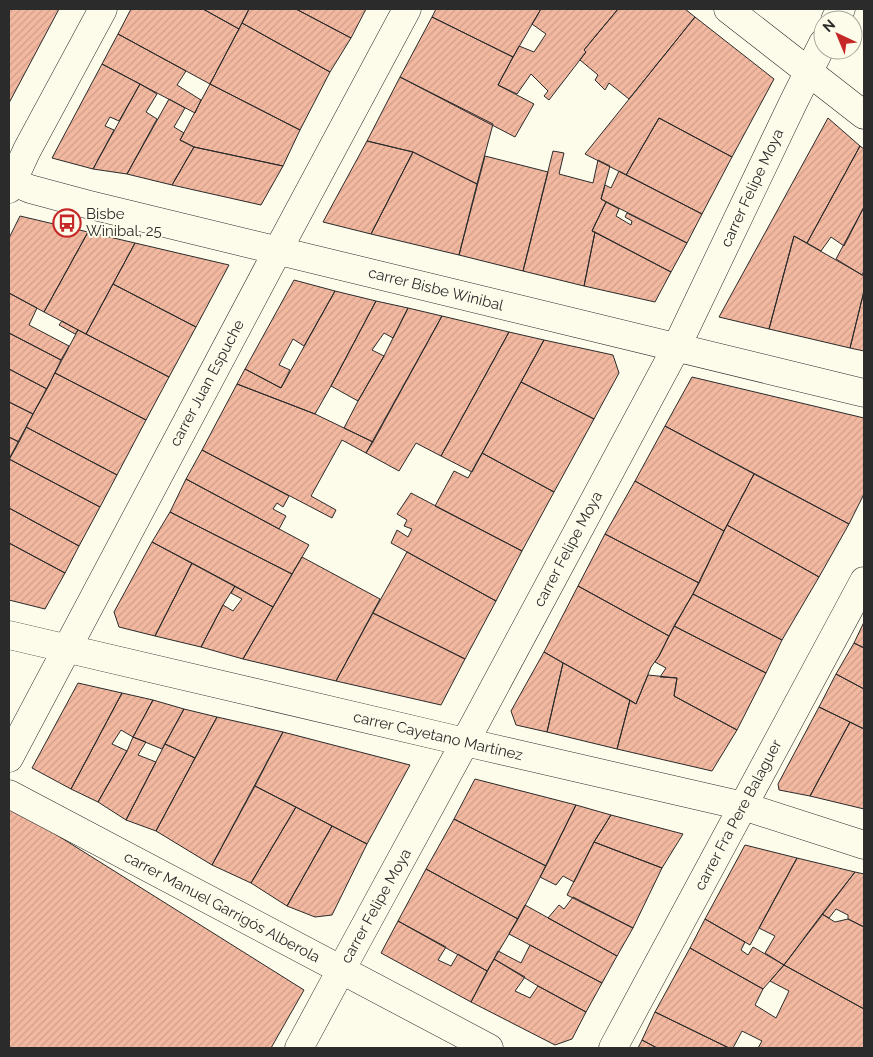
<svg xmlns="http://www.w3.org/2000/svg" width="873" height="1057" font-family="Raleway,sans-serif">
<defs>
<pattern id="building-hatch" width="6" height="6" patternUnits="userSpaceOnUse" patternTransform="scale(1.25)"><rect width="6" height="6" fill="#f2b8a0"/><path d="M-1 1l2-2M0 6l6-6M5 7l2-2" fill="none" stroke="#d09e8a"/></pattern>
</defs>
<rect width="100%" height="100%" fill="#fdfbea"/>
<path fill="url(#building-hatch)" stroke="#2b2b2b" d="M9,9H59L9,103Z
M131,9H203L239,29L210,84L118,34Z
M203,9H249L239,29Z
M249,9H296L351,38L330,72L242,23Z
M296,9H366L351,38Z
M436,9H541L513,57L432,17Z
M541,9H618L584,50L586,52L549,100L544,96L548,91L531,74L517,94L498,85L519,46L534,52L546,34L532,24Z
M618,9H685L695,17L629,99L609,83L605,90L595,80L598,75L580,60L586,52L584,50Z
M432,17L513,57L498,85L534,104L515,137L400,77Z
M695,17L774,79L732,157L659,118L626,175L585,154Z
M242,23L330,72L300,130L210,84Z
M118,34L186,71L177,85L201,100L195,113L102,64Z
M102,64L140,84L119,121L110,117L105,126L114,130L93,169L52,158Z
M400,77L493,124L477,184L413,152L367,141Z
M140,84L157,94L146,112L157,119L127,174L93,169Z
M210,84L300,130L283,166L194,147L180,140Z
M169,99L185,108L174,127L184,133L180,140L194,147L172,185L127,174Z
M659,118L732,157L702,214L626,175Z
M828,118L860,146L807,243L794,236L769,329L719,317Z
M367,141L413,152L371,234L323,222Z
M860,146L864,149V207L844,246L831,237L821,251L807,243Z
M194,147L283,166L261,205L172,185Z
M553,151L564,153L559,174L593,183L598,160L610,166L601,199L606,202L592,231L595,232L584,286L523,271Z
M413,152L477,184L459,255L371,234Z
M485,156L548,172L523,271L459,255Z
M619,171L702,214L687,243L601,199L605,185L611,188Z
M606,202L619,209L616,216L631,225L632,221L625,217L627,213L687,243L671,272L592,231Z
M864,207V271L862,275L836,259Z
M20,216L88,232L44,312L9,293V238Z
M88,232L135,243L86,334L44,312Z
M595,232L671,272L655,302L584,286Z
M794,236L864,276V291L850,348L769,329Z
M135,243L229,265L196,327L113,284Z
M294,280L335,291L304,346L293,339L279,365L290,370L281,388L245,369Z
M113,284L196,327L169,377L86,334Z
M335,291L376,301L331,386L315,414L237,384L245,369L281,388Z
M864,291V351L850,348Z
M9,293L37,308L29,325L69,346L61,360L9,333Z
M376,301L408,308L393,338L384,333L372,350L384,356L358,401L331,386Z
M408,308L442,316L373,442L344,428L358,401L384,356Z
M442,316L509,332L441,456L416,443L399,471L366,453Z
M62,321L78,330L75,334L59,325Z
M78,330L169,377L146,420L55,373Z
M509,332L544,340L472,472L441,456Z
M9,333L61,360L47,389L9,369Z
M544,340L613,355L619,373L594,419L521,382Z
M9,369L47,389L33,414L9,402Z
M55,373L146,420L117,475L26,427Z
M692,377L864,418V494L849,524L665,426Z
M521,382L594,419L554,492L482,453Z
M237,384L315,414L373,442L366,453L342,440L311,496L336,510L332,518L202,450Z
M9,402L33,414L19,442L9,437Z
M665,426L754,474L724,531L635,481Z
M26,427L117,475L100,507L9,459Z
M9,437L19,442L9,460Z
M202,450L289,496L283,507L277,503L273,509L286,516L279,529L186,479Z
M482,453L554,492L522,551L435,506L454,471L468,478Z
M9,459L100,507L79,546L9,508Z
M754,474L849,524L819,577L727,525Z
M186,479L309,545L292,574L170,512Z
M635,481L724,531L699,583L605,534Z
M411,493L522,551L496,601L391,543L397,530L408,537L412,529L404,526L407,520L397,514Z
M9,508L79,546L65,573L9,543Z
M170,512L292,574L273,607L152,542Z
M727,525L819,577L782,640L693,594Z
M605,534L699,583L669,636L578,586Z
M152,542L192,563L155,636L119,627L114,612Z
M9,543L65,573L45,609L9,600Z
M407,552L496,601L465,659L373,613Z
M302,557L380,599L336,681L243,659Z
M192,563L235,586L223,605L201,647L155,636Z
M235,586L273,607L243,659L201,647L223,605L233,611L242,599L231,593Z
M578,586L669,636L659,656L651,667L636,704L544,652Z
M693,594L782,640L766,673L674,626Z
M373,613L465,659L441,705L336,681Z
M864,622V648L854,643Z
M674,626L766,673L737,730L674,696L677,678L660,677L666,668L655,662L659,656Z
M854,643L864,648V689L836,674Z
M544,652L563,663L547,732L516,725L511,711Z
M563,663L630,700L617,749L547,732Z
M836,674L864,689V729L819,707Z
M648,675L677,678L674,696L737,730L712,771L617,749L630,700L636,704Z
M78,683L122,693L71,789L32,768Z
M122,693L153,700L133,737L121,730L112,744L127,751L98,802L71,789Z
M153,700L184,709L162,749L133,737Z
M819,707L850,722L810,796L779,790L778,784Z
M184,709L217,717L195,758L165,744Z
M217,717L283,732L212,865L156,831Z
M850,722L864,729V809L810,796Z
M283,732L410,765L367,844L255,786Z
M133,737L146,742L138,755L156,762L126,820L98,802L127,751Z
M165,744L195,758L156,831L126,820Z
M475,779L576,805L546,866L454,819Z
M255,786L296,807L251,883L212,865Z
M9,805L304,990L271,1048H9Z
M576,805L611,815L594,842L574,882L563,876L556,885L540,877Z
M296,807L332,826L287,906L251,883Z
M611,815L683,834L662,868L594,842Z
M454,819L546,866L518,919L426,869Z
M332,826L367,844L332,915L315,917L287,906Z
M594,842L662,868L633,928L567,895Z
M745,845L797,858L750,945L705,919Z
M797,858L855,872L784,965L765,953L775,936L759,928Z
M426,869L518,919L487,971L398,921Z
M855,872L864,874V927L848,919V915L836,909L829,918L822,914Z
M573,897L633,928L617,956L548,918L559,905L564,909Z
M525,905L617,956L602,983L509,934Z
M822,914L835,922L848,919L864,927V1009L784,965Z
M705,919L745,942L741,950L748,955L753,947L784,965L763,989L690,948Z
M398,921L446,947L438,960L451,966L458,954L487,971L471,1002L381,953Z
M530,945L602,983L586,1012L538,986L494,959L498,951L521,963Z
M690,948L763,989L755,1005L776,1018L789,991L770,981L784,965L864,1009V1048H758L762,1041L742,1031L733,1048H729L655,1012Z
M494,959L525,977L515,991L530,998L538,986L586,1012L572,1039L555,1045L471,1002Z
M655,1012L729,1048H657L642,1040Z
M642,1040L657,1048H638Z"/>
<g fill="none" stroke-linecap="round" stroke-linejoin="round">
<g stroke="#2b2b2b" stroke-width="29">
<path id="street" d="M728,9L864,115
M835,20L841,9
M9,180L30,189L86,204L864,393
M9,189L27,150L103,9
M9,635L465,742L743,806L864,845
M9,758L278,250L407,9
M9,794L489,1048
M299,1048L341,970L465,742L676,348L793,103L823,43
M613,1048L864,581"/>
</g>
<use href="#street" stroke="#fdfbea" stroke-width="28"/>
</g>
<defs>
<g id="bus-ring" transform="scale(1.4375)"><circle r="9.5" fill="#fdfbea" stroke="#c62828" stroke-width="1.5"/><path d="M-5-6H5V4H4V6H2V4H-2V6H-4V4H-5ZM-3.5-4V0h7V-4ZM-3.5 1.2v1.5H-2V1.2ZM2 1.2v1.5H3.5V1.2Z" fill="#c62828"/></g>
</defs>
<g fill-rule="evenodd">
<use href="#bus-ring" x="67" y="223"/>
</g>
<g text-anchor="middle" stroke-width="4" stroke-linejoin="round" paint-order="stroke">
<g font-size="15" fill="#2b2b2b" stroke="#fdfbea">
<text transform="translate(752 188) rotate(-65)" y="5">carrer Felipe Moya</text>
<text transform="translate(436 289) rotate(14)" y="5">carrer Bisbe Winibal</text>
<text transform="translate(207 383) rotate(-62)" y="5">carrer Juan Espuche</text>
<text transform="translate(568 549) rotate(-62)" y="5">carrer Felipe Moya</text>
<text transform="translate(438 736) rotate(13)" y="5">carrer Cayetano Martínez</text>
<text transform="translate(738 815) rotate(-62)" y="5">carrer Fra Pere Balaguer</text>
<text transform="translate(376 906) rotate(-61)" y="5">carrer Felipe Moya</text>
<text transform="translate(222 907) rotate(28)" y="5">carrer Manuel Garrigós Alberola</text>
</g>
<g font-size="15" fill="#2b2b2b" stroke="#fdfbea" text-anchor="start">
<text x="86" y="219">Bisbe<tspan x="86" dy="17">Winibal, 25</tspan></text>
</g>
</g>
<rect width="873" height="1057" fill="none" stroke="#2b2b2b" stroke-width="20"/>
<g transform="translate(838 35) rotate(316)"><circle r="24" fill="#fdfbea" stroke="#a9a89e"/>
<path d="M0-4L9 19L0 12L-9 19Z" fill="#c62828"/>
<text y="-8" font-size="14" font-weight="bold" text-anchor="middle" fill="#2b2b2b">N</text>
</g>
</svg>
